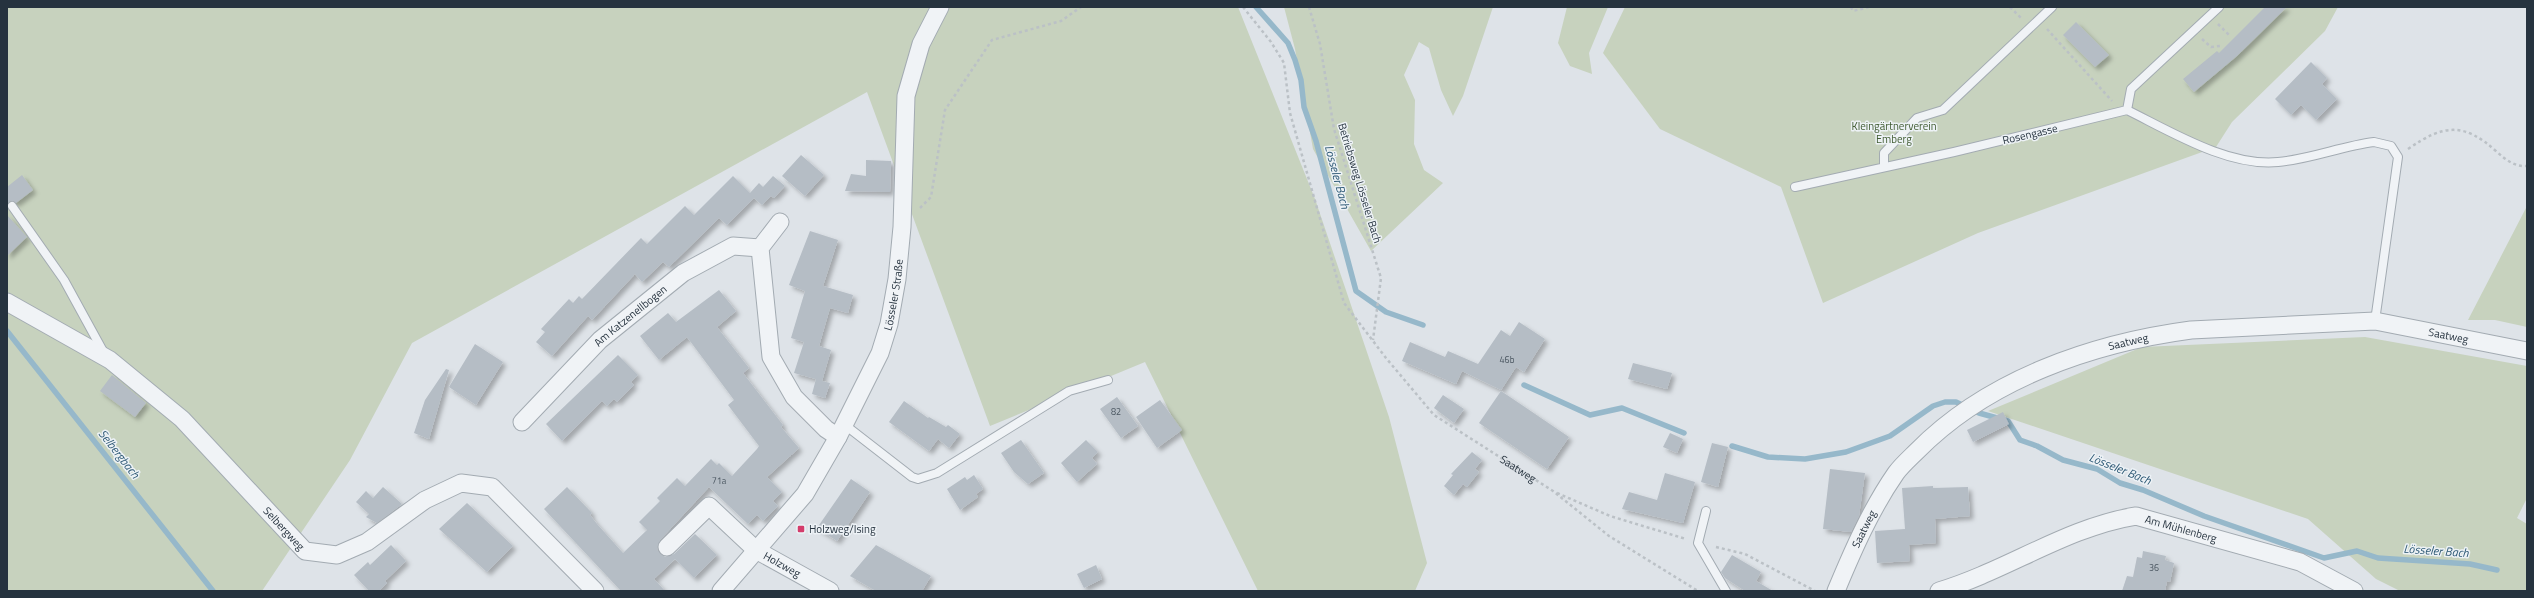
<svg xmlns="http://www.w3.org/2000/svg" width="2534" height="598" font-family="'Titillium Web',sans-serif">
<defs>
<filter id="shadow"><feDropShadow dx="3.5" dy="3.5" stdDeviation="2" flood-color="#0004"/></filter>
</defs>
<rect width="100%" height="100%" fill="#dee3e8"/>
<path fill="#c7d2be" d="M7,7H1238L1315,199L1389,417L1427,563L1415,591H1258L1145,362L990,426L867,92L412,343L350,460L262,591H7Z
M1284,7H1493L1463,96L1453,116L1441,90L1429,48L1419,42L1404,75L1415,100L1414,144L1424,170L1443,183L1371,251L1313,149L1295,49Z
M1567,7H1608L1589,53L1592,74L1570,66L1558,43Z
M1625,7H2338L2325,31L2232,122L2216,147L1978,233L1823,303L1781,187L1660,129L1603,53Z
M2527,206V327L2495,320H2468Z
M2365,337L2527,366V498L2517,518L2527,524V591H2400L2376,579L2308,519L1988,411L2142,347Z"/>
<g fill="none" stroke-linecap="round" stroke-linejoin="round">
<path stroke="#96b8ca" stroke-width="5.5" d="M1256,7L1288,43L1295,60L1301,80L1304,107L1316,141L1356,291L1386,312L1423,325
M7,331L213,591
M1524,385L1590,415L1622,408L1684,433
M1732,446L1768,457L1805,459L1846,452L1890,436L1933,406L1945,402H1956L1979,413L2008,421L2020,440L2037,446L2063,460L2097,469L2120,483L2143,490L2204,516L2324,558L2357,551L2378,558L2470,564L2497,570"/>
</g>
<path fill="#b5bdc5" filter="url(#shadow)" d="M2265,7H2287L2237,56L2194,92L2183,79L2217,51L2219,53Z
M2076,22L2109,55L2095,67L2063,35Z
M2311,62L2327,78L2322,84L2337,99L2316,120L2301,105L2291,115L2275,99Z
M801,155L824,175L805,196L782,176Z
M866,160L891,161L890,192L845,191L851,174L866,176Z
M22,175L33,190L16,203L11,201L7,204V187Z
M733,176L750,193L759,183L763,187L773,176L785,186L774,198L771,196L762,205L754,198L727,225L719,218L669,267L663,262L642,282L635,274L592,320L588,316L552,356L536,342L545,332L541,329L569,299L573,303L579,296L582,299L641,238L647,244L685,206L694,215Z
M7,215L27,237L7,256Z
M810,231L838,240L823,286L853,295L848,313L830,308L819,346L831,350L822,381L830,383L825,398L812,394L816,379L794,373L804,342L791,338L805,291L789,285Z
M719,290L736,311L717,327L749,368L743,373L783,425L781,427L799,448L767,477L782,492L773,501L778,506L763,521L757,515L748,524L709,487L660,540L657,550L665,557L674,554L695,534L717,555L694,578L675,559L654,579L665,591H621L544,509L567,487L592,513L590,515L597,524L623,553L647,530L639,522L660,501L657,498L677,478L685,486L711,459L717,465L719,463L732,476L757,449L759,446L728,405L734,400L687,337L659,360L640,336L668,313L676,322Z
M1519,322L1545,339L1524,372L1516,367L1501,390L1462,371L1456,384L1402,361L1410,342L1445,357L1448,351L1478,364L1501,330L1510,336Z
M475,344L503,362L476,405L449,387Z
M618,355L638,375L631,382L634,385L617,402L614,399L607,406L602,401L562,441L546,424Z
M1633,363L1672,373L1667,389L1628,379Z
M446,369L449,370L429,439L414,433L425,400Z
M112,375L146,403L135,417L100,391Z
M1501,391L1569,437L1547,469L1479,423Z
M1443,395L1464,409L1454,423L1434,408Z
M1117,397L1138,426L1121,438L1100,409Z
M1160,400L1182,430L1157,448L1136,417Z
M904,401L928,418L929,417L946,427L948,425L960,434L949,448L938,439L929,451L889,422Z
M2003,412L2009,424L1973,442L1967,430Z
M1670,433L1683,439L1677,453L1663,447Z
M1021,440L1044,473L1028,484L1014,472L1001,453Z
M1086,440L1098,452L1092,458L1097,464L1077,482L1061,463Z
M1712,443L1728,447L1718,487L1701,482Z
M1472,452L1482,460L1475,469L1479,472L1467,487L1463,484L1454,495L1444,486L1453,475L1451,474Z
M1830,469L1865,473L1859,516L1851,532L1823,529Z
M1665,473L1695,482L1683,523L1622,509L1629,492L1657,500Z
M974,475L983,489L976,494L978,497L960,510L947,489L965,477L967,480Z
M851,479L870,492L837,541L817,528Z
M1933,486V488L1968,487L1970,516L1935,519L1936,543L1909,545L1910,561L1877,563L1875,531L1905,529L1902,488Z
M383,487L402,504L377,523L366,517L369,514L356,502L366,491L373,498Z
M467,503L513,546L487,572L439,529Z
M391,545L406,561L385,581L387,583L379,591H369L354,575L368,562L370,565Z
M876,545L931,576L922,591H876L850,576Z
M2143,551L2166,556L2165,560L2174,563L2170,582L2167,581L2165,591H2122L2127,576L2133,577L2137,557L2142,558Z
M1732,555L1761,572L1756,581L1773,591H1745L1725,578L1721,572Z
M1096,565L1102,579L1084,588L1077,574Z"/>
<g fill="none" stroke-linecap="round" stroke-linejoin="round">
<g stroke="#a3abb2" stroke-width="10">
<path id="service" d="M2127,110C2170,131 2228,167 2278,162C2311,159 2342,146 2374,142L2391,146L2398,157L2375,321
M2127,110L2131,89L2219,7
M1884,167V153L1917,118L1943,110L2052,7
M1795,187L1954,152L2127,110
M12,206L64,280L104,353
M845,425L912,477L918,479L937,473L1069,391L1108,380
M1706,511L1698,543L1726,591"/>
</g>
<g stroke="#a3abb2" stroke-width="19">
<g id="minor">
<path d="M780,222L760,248L771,357L794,397L826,429L838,437"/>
<path id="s2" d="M7,302L110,360L182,419L305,551L337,555L367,542L425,500L461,483L492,487L595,591"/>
<path id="s3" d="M522,422L600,340L683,273L733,246L760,248"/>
<path id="s4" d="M667,547L709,506L756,550L830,591"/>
<path id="s5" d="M721,591L805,494L838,437L880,353L889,324L897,279L902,227L906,96L921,44L940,7"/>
<path id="s6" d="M1836,591C1853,550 1871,509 1896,473C1902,465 1910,458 1917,451C1988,379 2093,343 2191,330L2375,321L2527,351"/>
<path id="s7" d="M1939,591C2006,571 2067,527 2136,516L2300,562L2354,591"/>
</g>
</g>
<g stroke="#bbc1c6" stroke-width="2.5" stroke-dasharray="3 3" stroke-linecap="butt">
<path id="s1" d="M1243,7L1271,42L1284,63L1290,113L1344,303L1386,358L1434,415L1553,491L1609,536L1698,591"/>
<path d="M1309,7L1320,44L1334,129L1381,278L1373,340"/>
<path d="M1851,7L1853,11L1869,7"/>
<path d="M2010,7L2022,19"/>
<path d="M2218,24L2229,35"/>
<path d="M2047,29L2112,101"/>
<path d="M2202,39L2211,47L2220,46"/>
<path d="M2408,149C2444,124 2464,122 2497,152C2506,160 2515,167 2527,166"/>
<path d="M920,208L931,197L945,110L992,40L1061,21L1081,7"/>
<path d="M1557,493L1610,516L1686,539"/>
<path d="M1716,547L1745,554L1815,591"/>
</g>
<use href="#service" stroke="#f0f3f6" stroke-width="8"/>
<use href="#minor" stroke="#f0f3f6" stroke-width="17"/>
</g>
<rect fill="#d43c6b" stroke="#edf2f6" stroke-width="1.5" x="797" y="525" width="8" height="8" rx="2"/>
<g text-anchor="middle" stroke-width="3" stroke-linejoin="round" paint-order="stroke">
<g font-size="9" fill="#4a5660">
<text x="1507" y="363">46b</text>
<text x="1116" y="415">82</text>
<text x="719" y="484">71a</text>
<text x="2154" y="571">36</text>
</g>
<g font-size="11" fill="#415c33" stroke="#edf2f6">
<text x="1894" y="130">Kleingärtnerverein<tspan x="1894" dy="13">Emberg</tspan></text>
</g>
<g font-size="11" fill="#26333f" stroke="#edf2f6">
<text transform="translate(2030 134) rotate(-13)" y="4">Rosengasse</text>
<text transform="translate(1360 183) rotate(73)" y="4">Betriebsweg Lösseler Bach</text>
<text dy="4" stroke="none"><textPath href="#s5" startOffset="348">Lösseler Straße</textPath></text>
<text dy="4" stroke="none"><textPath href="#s3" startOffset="152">Am Katzenellbogen</textPath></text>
<text dy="4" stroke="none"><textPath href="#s6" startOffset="727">Saatweg</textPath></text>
<text dy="4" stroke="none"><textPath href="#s6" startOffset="404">Saatweg</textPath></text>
<text dy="4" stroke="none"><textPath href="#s1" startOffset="561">Saatweg</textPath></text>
<text dy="4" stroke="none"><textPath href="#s2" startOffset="361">Selbergweg</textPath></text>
<text dy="4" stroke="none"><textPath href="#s7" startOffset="258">Am Mühlenberg</textPath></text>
<text dy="4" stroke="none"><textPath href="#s6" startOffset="68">Saatweg</textPath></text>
<text dy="4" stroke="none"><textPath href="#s4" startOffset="153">Holzweg</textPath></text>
</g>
<g font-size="11" fill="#26333f" stroke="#edf2f6" text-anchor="start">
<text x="809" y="533">Holzweg/Ising</text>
</g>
<g font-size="12" font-style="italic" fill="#2e5975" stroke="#edf2f6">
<text transform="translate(1337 177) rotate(75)" y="4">Lösseler Bach</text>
<text transform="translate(119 454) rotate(52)" y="4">Selbergbach</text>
<text transform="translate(2120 469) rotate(22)" y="4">Lösseler Bach</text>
<text transform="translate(2436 551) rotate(4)" y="4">Lösseler Bach</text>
</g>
</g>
<rect width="2534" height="598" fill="none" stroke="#26333f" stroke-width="16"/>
</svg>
